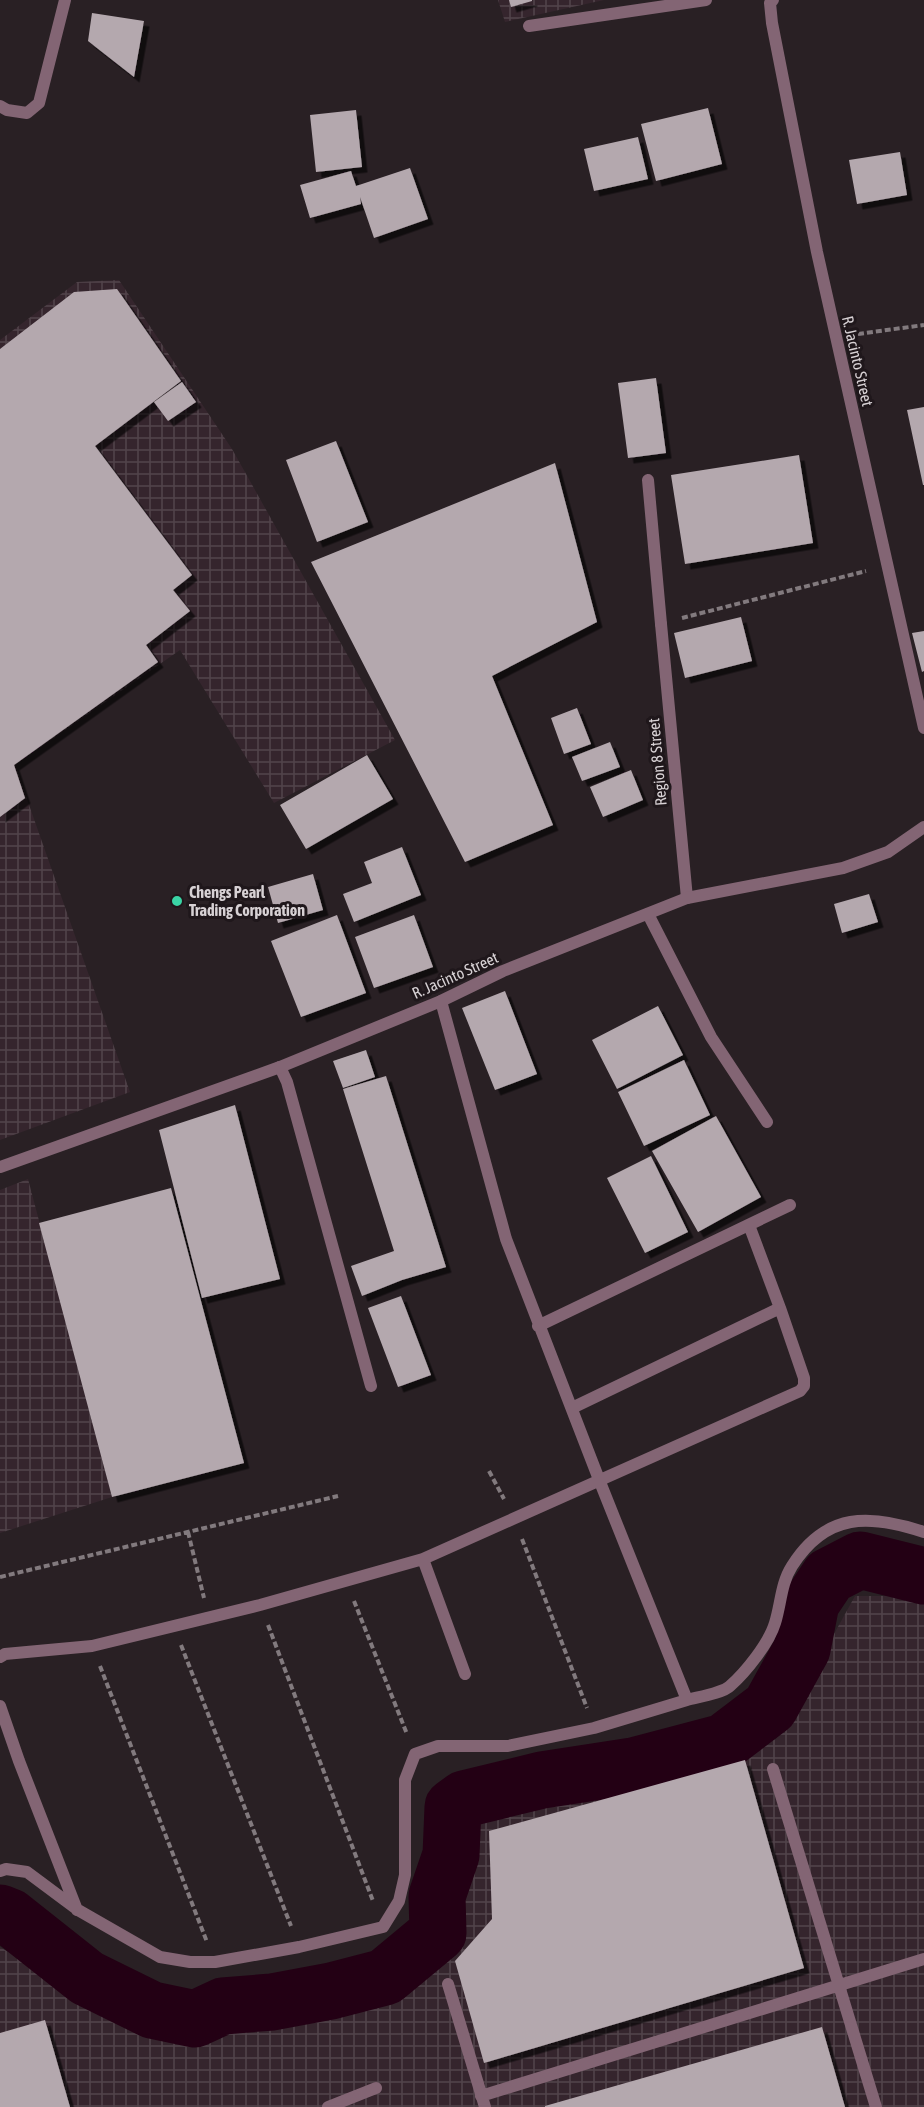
<svg xmlns="http://www.w3.org/2000/svg" width="924" height="2107" font-family="'Asap Condensed',sans-serif">
<defs>
<pattern id="industrial-grid" width="8" height="8" patternUnits="userSpaceOnUse" patternTransform="scale(1.5)"><rect width="8" height="8" fill="#35252d"/><path d="M0 4h8M4 0v8" fill="none" stroke="#52444b"/></pattern>
<filter id="shadow"><feDropShadow dx="5.5" dy="5.5" stdDeviation="0" flood-color="#0009"/></filter>
</defs>
<rect width="100%" height="100%" fill="#292024"/>
<path fill="url(#industrial-grid)" d="M498,0H604L505,22Z
M119,280L232,449L395,740L274,803L180,650L15,765L130,1092L0,1140V340L77,282Z
M28,1179L112,1497L0,1533V1190Z
M855,1596H924V2107H0V1947L145,2034L362,2000L444,1964L481,1823L776,1739Z"/>
<g fill="none" stroke-linecap="round" stroke-linejoin="round">
<path stroke="#230014" stroke-width="57" d="M0,1913L10,1917L87,1978L152,2010L195,2019L223,2006L272,2002L331,1991L385,1977L438,1933L437,1896L451,1855L453,1807L464,1799L542,1780L633,1766L724,1742L770,1707L802,1649L811,1603L829,1576L860,1560L924,1576"/>
</g>
<path fill="#b4a8ae" filter="url(#shadow)" d="M509,0H532V1L511,7Z
M92,13L144,21L134,77L88,41Z
M708,108L722,164L656,181L641,124Z
M356,110L362,167L316,172L310,115Z
M638,137L648,179L594,191L584,149Z
M900,152L907,195L857,204L849,160Z
M410,168L428,219L374,238L360,197L361,204L310,218L300,185L351,171L356,186Z
M117,289L181,381L95,446L192,575L173,590L190,611L146,645L158,662L14,765L25,798L0,817V349L74,292Z
M656,378L666,453L628,458L618,383Z
M182,382L196,402L168,421L154,402Z
M924,407V485H923L907,410Z
M336,441L368,522L317,542L286,460Z
M799,455L813,543L685,564L671,475Z
M555,463L597,622L492,676L553,825L465,862L311,562Z
M741,617L752,661L685,678L674,633Z
M924,631V671L922,672L912,633Z
M577,708L591,744L564,754L551,718Z
M610,742L620,767L582,781L572,757Z
M367,755L393,799L306,849L280,805Z
M631,770L643,800L603,817L590,787Z
M402,847L421,895L354,922L343,894L372,883L364,862Z
M313,874L323,910L278,923L268,887Z
M869,894L878,922L842,933L834,904Z
M337,915L366,993L301,1017L271,941Z
M414,915L433,967L374,988L355,937Z
M505,991L537,1074L495,1090L462,1008Z
M658,1006L683,1055L617,1089L592,1040Z
M366,1050L375,1077L343,1088L333,1061Z
M684,1060L710,1115L644,1146L618,1092Z
M386,1076L446,1267L402,1280L362,1296L351,1266L394,1251L343,1089Z
M235,1105L280,1279L202,1298L159,1130Z
M716,1116L761,1197L698,1232L652,1151Z
M651,1156L688,1232L645,1253L607,1178Z
M171,1188L244,1463L112,1497L39,1223Z
M401,1296L431,1375L398,1387L368,1308Z
M745,1760L804,1968L484,2063L455,1961L492,1919L489,1831Z
M45,2020L70,2107H0V2033Z
M822,2027L845,2107H545V2106Z"/>
<g fill="none" stroke-linecap="round" stroke-linejoin="round">
<path stroke="#827a7e" stroke-width="4" stroke-dasharray="6 3" stroke-linecap="butt" d="M858,334L924,325
M682,618L866,571
M489,1471L504,1499
M188,1532L204,1598
M522,1539L587,1708
M0,1577L338,1496
M354,1601L407,1734
M268,1625L373,1901
M181,1645L291,1926
M100,1666L207,1942"/>
<path stroke="#836574" stroke-width="12" d="M648,480L661,624
M280,1067L287,1082L371,1386
M773,1769L876,2107
M448,1984L485,2107
M481,2096L924,1959
M328,2107L376,2088"/>
<path stroke="#836574" stroke-width="12" d="M529,26L706,0
M0,106L7,110L27,113L39,103L65,0
M661,624L687,898
M648,914L711,1037L767,1122
M538,1326L790,1205
M572,1408L780,1308
M423,1559L465,1674
M0,1657L5,1654L92,1646L260,1605L423,1559L800,1391L804,1386V1378L780,1308L749,1225
M687,1700C698,1697 723,1693 730,1686C746,1672 769,1643 775,1623C781,1604 781,1583 792,1566C826,1512 870,1514 924,1532
M0,1706L19,1761L77,1910
M0,1871L6,1869L27,1872L78,1910L160,1957L190,1962H215L299,1947L383,1927L399,1901L405,1875V1780L415,1754L438,1746H508L594,1728L687,1700L600,1482L506,1239L441,1001"/>
<path stroke="#836574" stroke-width="12" d="M773,0L770,3L772,23L817,252L924,728
M0,1167L280,1067L441,1001L503,971L687,898L843,868L888,852L924,827"/>
</g>
<circle fill="#3ad4a5" stroke="#1f171b" stroke-width="2" cx="177" cy="901" r="6"/>
<g text-anchor="middle" stroke-width="6" stroke-linejoin="round" paint-order="stroke">
<g font-size="16" fill="#d7d1d4" stroke="#1f171b">
<text transform="translate(858 361) rotate(77)" y="6">R. Jacinto Street</text>
<text transform="translate(657 762) rotate(-95)" y="6">Region 8 Street</text>
<text transform="translate(455 975) rotate(-24)" y="6">R. Jacinto Street</text>
</g>
<g font-size="16" font-weight="bold" fill="#d7d1d4" stroke="#1f171b" text-anchor="start">
<text x="189" y="898">Chengs Pearl<tspan x="189" dy="18">Trading Corporation</tspan></text>
</g>
</g>
</svg>
